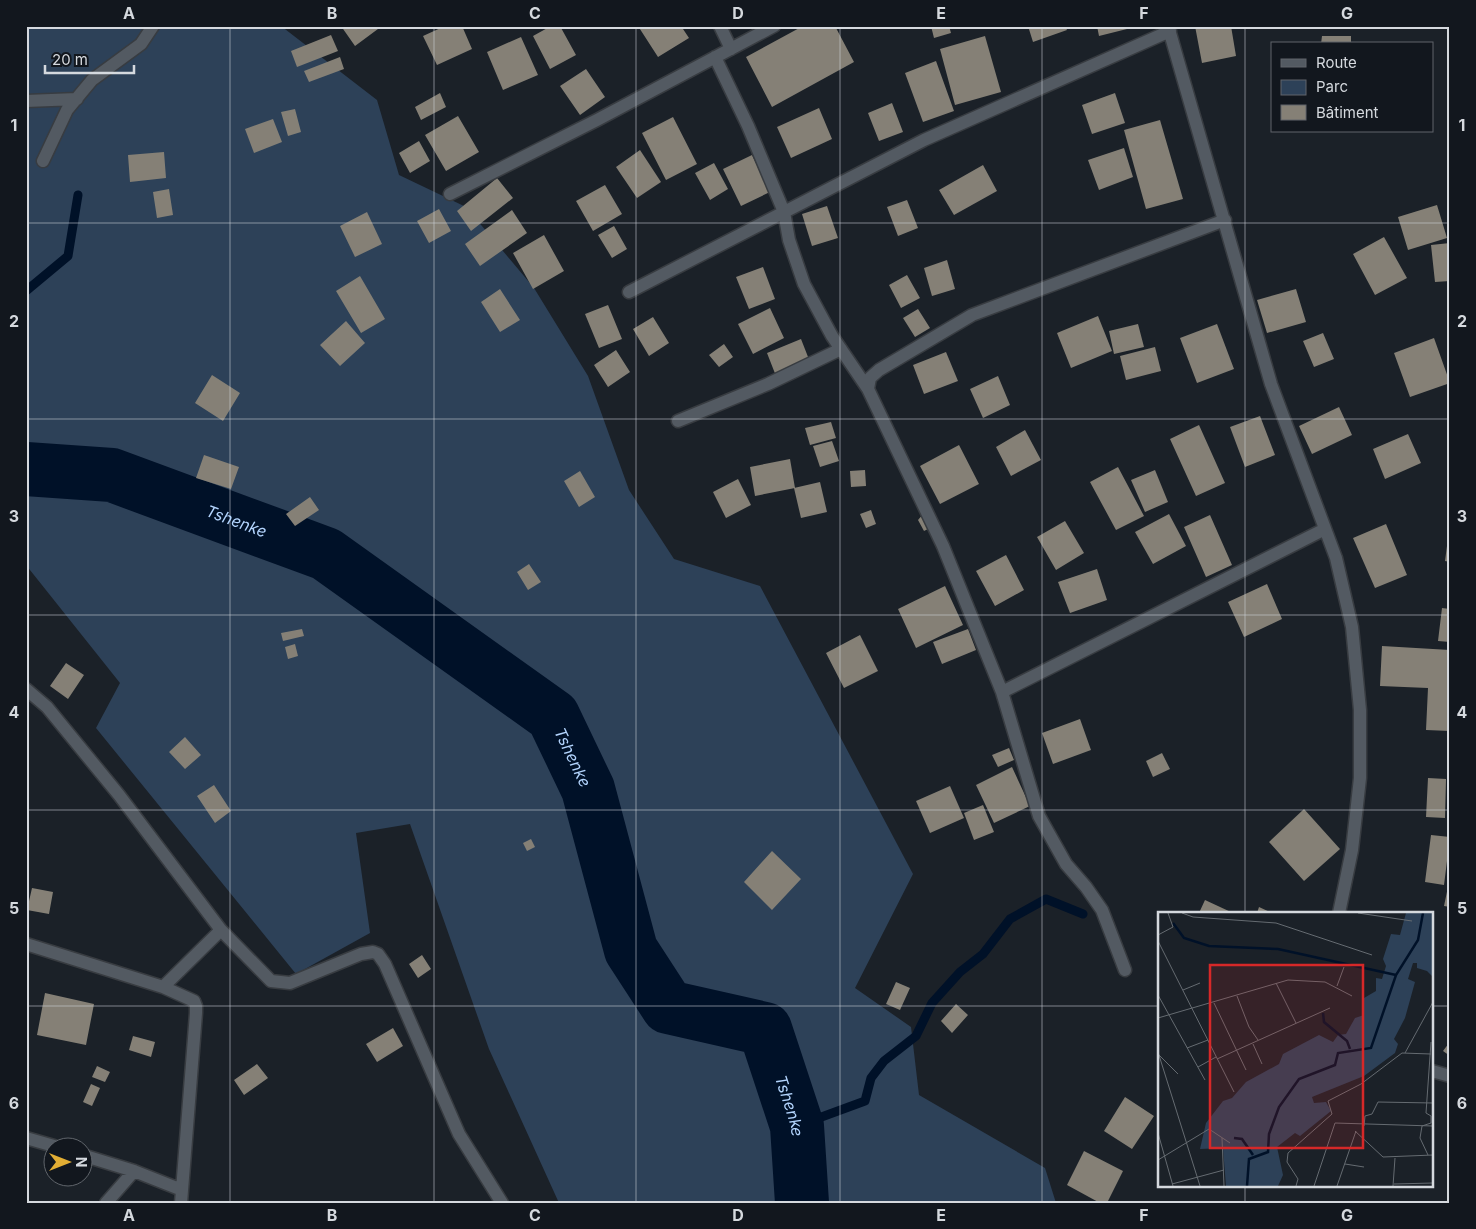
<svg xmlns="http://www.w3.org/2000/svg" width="1476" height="1229" font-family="Inter,sans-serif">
<rect width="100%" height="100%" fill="#1b2128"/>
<path fill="#2d4158" d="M26,26H281L377,100L399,175L466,207L534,288L588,376L629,490L674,559L760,586L913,874L855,988L911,1027L919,1095L1045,1168L1056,1203H559L489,1049L410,824L356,833L370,933L296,974L96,728L120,683L26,565Z"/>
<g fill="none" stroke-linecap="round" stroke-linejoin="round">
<path stroke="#001128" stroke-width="9" d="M26,291L68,256L78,195
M797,1126L865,1101L871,1078L884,1061L916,1036L932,1003L960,972L983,954L1010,919L1046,899L1083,914"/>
<path stroke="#001128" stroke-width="54" id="s1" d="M26,469L112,475L326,554L553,716L588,789L631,950L668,1007L765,1029L797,1126L802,1203"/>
</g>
<path fill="#858076" d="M341,26H382L355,46Z
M445,26H462L472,49L437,65L423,36Z
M551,26H560L576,55L550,69L533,36Z
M638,26H681L689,38L658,57Z
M803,26H835L854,62L772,107L746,57Z
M931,26H949L951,33L934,38Z
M1028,26H1065L1067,30L1033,42Z
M1097,26H1130L1131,28L1099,36Z
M1195,26H1231L1236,56L1202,63Z
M331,35L338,51L297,67L291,51Z
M985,36L1001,92L955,105L940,49Z
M1322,36H1351V44H1321Z
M521,37L538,75L503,90L487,52Z
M340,57L344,69L309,82L304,71Z
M936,61L954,111L923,122L905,73Z
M586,69L605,97L580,115L560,86Z
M440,93L446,107L421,120L415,107Z
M1115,93L1125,123L1092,134L1082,105Z
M892,103L903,132L879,141L868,113Z
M819,108L832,139L791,158L777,127Z
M295,109L301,132L288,136L281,112Z
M458,116L479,152L446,171L425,135Z
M673,117L697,164L666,180L642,133Z
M273,119L282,142L254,153L245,129Z
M1160,120L1183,199L1146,209L1124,130Z
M419,141L430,161L410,173L399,153Z
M1124,148L1133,177L1099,190L1088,160Z
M640,150L661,182L637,198L616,167Z
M164,152L166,178L130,182L128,155Z
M752,155L770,192L741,206L723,169Z
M714,163L728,189L710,200L695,173Z
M983,165L997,191L954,215L939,190Z
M497,178L513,198L471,231L457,211Z
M605,185L622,214L593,231L576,201Z
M169,189L173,215L157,218L153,192Z
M907,200L918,228L898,236L887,207Z
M1437,205L1447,238L1408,250L1398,217Z
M827,206L838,238L812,246L802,214Z
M439,209L451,231L429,243L417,221Z
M512,210L527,233L480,266L465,244Z
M367,212L382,244L355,257L340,226Z
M614,226L627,249L612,258L598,235Z
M544,235L564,271L533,289L513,253Z
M1384,237L1407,278L1375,295L1353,254Z
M1450,243V281L1435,282L1431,245Z
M947,260L955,289L932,296L924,268Z
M763,267L775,299L749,309L736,277Z
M907,275L920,298L901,308L889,285Z
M360,276L385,319L361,333L336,291Z
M500,289L520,320L500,332L481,302Z
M1296,289L1306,322L1267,333L1257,300Z
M608,305L622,339L599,348L585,314Z
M770,308L784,338L753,354L738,324Z
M918,309L930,328L915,337L903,318Z
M1098,316L1112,351L1071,368L1057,333Z
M653,317L669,343L649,356L633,329Z
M346,321L365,343L340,366L320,345Z
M1138,324L1144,347L1114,354L1109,331Z
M1217,324L1234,369L1197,383L1180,338Z
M1323,333L1334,359L1314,367L1303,341Z
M1434,338L1450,383L1410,397L1394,353Z
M801,339L810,362L776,376L767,353Z
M724,344L733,357L719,367L709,355Z
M1155,347L1161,371L1126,380L1120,356Z
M616,350L630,372L608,387L594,365Z
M946,352L958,381L924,394L913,365Z
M212,375L240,393L223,421L195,403Z
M998,376L1010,405L983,418L970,389Z
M1339,407L1352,435L1312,454L1299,426Z
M1260,416L1275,455L1245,467L1230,427Z
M831,422L836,438L810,445L805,428Z
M1199,425L1225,483L1196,496L1170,439Z
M1025,430L1041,460L1011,476L996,447Z
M1408,434L1421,463L1385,479L1373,449Z
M832,441L839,461L820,467L813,446Z
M959,445L979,484L940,504L920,466Z
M204,455L239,467L231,489L196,478Z
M790,459L795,488L755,496L750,467Z
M1118,467L1144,516L1116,530L1090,482Z
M865,470L866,486L851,487L850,471Z
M1155,470L1168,502L1145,512L1131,480Z
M580,471L595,497L579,507L564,481Z
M738,479L751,505L726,518L713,492Z
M820,482L827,512L801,518L794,488Z
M310,497L319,510L295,526L286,514Z
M871,510L876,524L866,528L860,514Z
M924,513L932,527L924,531L918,520Z
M1169,514L1186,546L1153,564L1135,532Z
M1210,515L1232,565L1206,577L1184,527Z
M1065,521L1084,553L1056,570L1037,537Z
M1386,524L1407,575L1375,588L1353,538Z
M1449,531H1450V562L1445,561Z
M1006,555L1024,590L995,606L976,571Z
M529,564L541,582L528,590L517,572Z
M1097,569L1107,600L1070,613L1058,582Z
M1267,584L1282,619L1244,637L1228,602Z
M945,586L963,625L916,648L898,609Z
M1442,608L1450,609V642L1438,641Z
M302,629L304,636L283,641L281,633Z
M968,629L976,650L942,664L933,642Z
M860,635L878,671L844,688L826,653Z
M295,644L298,656L288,659L285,647Z
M1382,646L1450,650V731L1426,730L1428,688L1380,686Z
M66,663L84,675L68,699L50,686Z
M1080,719L1091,750L1053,764L1042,733Z
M185,737L201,755L185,769L169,752Z
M1009,748L1014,760L998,767L992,755Z
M1162,753L1170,769L1153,777L1146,761Z
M1012,767L1030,806L994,823L976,785Z
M1428,778L1446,779L1445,818L1426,817Z
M214,785L231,811L215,823L197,796Z
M950,786L964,818L930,833L916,801Z
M983,805L994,832L974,840L964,813Z
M1304,809L1340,849L1304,881L1269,842Z
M1431,835L1450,837L1444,885L1425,882Z
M531,839L535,847L527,851L523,843Z
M772,851L801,879L772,910L744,882Z
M1449,882H1450V907L1444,906Z
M32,888L53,892L49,914L27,910Z
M1205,900L1233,913H1199Z
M1259,907L1272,913H1257Z
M422,955L431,969L418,978L409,964Z
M896,982L910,988L900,1010L886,1004Z
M45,993L94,1004L86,1045L37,1035Z
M956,1004L968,1015L952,1033L941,1021Z
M393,1028L403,1046L377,1062L366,1044Z
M133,1036L155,1042L151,1057L129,1050Z
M1449,1043H1450V1056L1443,1051Z
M257,1064L268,1078L244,1095L234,1080Z
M97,1066L110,1072L105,1082L92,1077Z
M91,1084L100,1088L92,1106L83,1102Z
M1125,1097L1154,1116L1132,1149L1104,1131Z
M1084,1151L1123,1171L1107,1203H1100L1067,1185Z"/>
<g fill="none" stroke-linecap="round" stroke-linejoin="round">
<g stroke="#383c41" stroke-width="15">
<path id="minor" d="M720,26L731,49
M1168,26L1271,384L1336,558L1352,627L1360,710V778L1352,850L1339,913
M715,57L748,126L784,212L789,240L804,284L832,336L868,389L943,546L1002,692L1039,816L1066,864L1086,887L1102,910L1125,970
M26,101L77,99
M43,161L67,110L92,80L141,44L153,26
M450,194L597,120L774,26
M629,292L924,140L1170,31
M868,389L870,378L879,370L972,315L1225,220
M678,421L768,384L841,349
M26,689L47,707L119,795L221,930L271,981L290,983L361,954L373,952L378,954L385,964L459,1134L502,1203
M1002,692L1325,529
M26,944L163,987L194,1001L196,1006V1013L181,1203
M163,987L221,930
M1432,1071L1450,1076
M26,1138L54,1146
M82,1155L134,1171L182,1190
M106,1203L134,1171"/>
</g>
<use href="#minor" stroke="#535a62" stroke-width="12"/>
</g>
<path fill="none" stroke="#d5d9de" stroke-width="1" stroke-opacity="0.55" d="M230,26V1203M434,26V1203M636,26V1203M840,26V1203M1042,26V1203M1245,26V913M26,223H1450M26,419H1450M26,615H1450M26,810H1450M26,1006H1160M1432,1006H1450M1245,1185V1203"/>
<g text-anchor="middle" stroke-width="5" stroke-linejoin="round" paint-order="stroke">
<g font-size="16" font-style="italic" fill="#b2d4fd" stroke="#12171e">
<text dy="6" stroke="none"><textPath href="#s1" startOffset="219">Tshenke</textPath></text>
<text dy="6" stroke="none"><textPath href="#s1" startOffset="639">Tshenke</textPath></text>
<text dy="6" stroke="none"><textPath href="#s1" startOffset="1089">Tshenke</textPath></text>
</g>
</g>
<g transform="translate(1158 912)">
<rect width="275" height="275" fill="#1b2128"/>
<path d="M248,1H275V65L269,59L259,56V51H255L250,67L257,70L247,106L236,127L240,132L237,141L206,164L154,185L156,191L168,190L173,199L142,224L137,221L119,235L125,263L120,274H68L65,236L42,237L48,211L65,189L74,186L88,170L121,152L125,142L161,123L175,130L180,123L188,122L197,106L206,103V86L218,79V66L224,67L228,54L225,47L233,22L242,23Z" fill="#2d4158"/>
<path fill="none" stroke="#001128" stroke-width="2.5" d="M15,11L26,26L51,34L120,37L238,63M165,101L166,110L189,129L192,137M76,226L84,227L95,243M89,274L91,247L110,240L111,222L121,195L141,167L177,153L180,141L213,136L238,63L260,28L265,1"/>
<path fill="none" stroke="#656b71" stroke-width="1" d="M24,1L35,5L118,11L214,43M200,1L254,9M0,23L15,15L10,1M0,29L76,180M118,71L138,111M179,74L186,55M25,78L42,71M0,83L47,168M79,84L91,115L100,128M56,91L88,158M0,106L130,68L167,70L194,84M95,132L104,152M29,136L50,128M0,140L42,274M247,141L275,90M1,143L20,162M59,147L172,96M40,155L58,145M206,214L207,204L214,202L220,190L275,191M197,219L225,245L275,243M0,221L15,274M64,226L66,274M270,243L262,226L264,214L273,211V204L268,201L273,130M0,248L51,217L72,231M187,252L206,255M14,272L66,258M236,272L275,271M138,274L140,267L129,250L130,241L174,202L170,189L203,172L244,141L273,142M156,274L177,211L275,214M179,274L198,219M235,274L237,246"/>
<path fill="#d62828" fill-opacity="0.15" stroke="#d62828" stroke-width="2.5" d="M52,53H205V236H52Z"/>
<rect width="275" height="275" fill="none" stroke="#d5d9de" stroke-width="2.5"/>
</g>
<rect width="1476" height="1229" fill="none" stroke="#12171e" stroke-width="55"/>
<rect x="1271" y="42" width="162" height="90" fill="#12171e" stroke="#60656b"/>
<rect x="1281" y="59" width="25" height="8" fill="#535a62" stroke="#60656b"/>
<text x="1316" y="68" font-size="15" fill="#d5d9de">Route</text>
<rect x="1281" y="80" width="25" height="15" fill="#2d4158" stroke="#60656b"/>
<text x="1316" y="92" font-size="15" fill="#d5d9de">Parc</text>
<rect x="1281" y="105" width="25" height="15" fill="#858076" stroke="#60656b"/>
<text x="1316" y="118" font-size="15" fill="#d5d9de">Bâtiment</text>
<g transform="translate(68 1162) rotate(90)"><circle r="24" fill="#12171e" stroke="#60656b"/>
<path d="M0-4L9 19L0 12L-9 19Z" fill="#e2ae34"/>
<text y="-8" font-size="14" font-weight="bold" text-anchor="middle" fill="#d5d9de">N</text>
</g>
<path d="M45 65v8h89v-8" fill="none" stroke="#d5d9de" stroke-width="2.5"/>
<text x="52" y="65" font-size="15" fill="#d5d9de" stroke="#12171e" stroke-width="4" paint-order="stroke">20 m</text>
<rect x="28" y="28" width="1420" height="1174" fill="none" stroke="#d5d9de" stroke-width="2"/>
<g font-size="16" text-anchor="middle" font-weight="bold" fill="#d5d9de">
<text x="129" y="19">A</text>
<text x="332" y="19">B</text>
<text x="535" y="19">C</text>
<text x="738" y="19">D</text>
<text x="941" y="19">E</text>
<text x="1144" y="19">F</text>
<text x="1347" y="19">G</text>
<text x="14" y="131">1</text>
<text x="1462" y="131">1</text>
<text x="14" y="327">2</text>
<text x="1462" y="327">2</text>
<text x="14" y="522">3</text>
<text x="1462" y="522">3</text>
<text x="14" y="718">4</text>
<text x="1462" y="718">4</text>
<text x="14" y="914">5</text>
<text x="1462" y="914">5</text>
<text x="14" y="1109">6</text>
<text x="1462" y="1109">6</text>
<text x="129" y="1221">A</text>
<text x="332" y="1221">B</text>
<text x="535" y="1221">C</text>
<text x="738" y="1221">D</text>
<text x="941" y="1221">E</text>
<text x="1144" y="1221">F</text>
<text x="1347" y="1221">G</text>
</g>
</svg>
